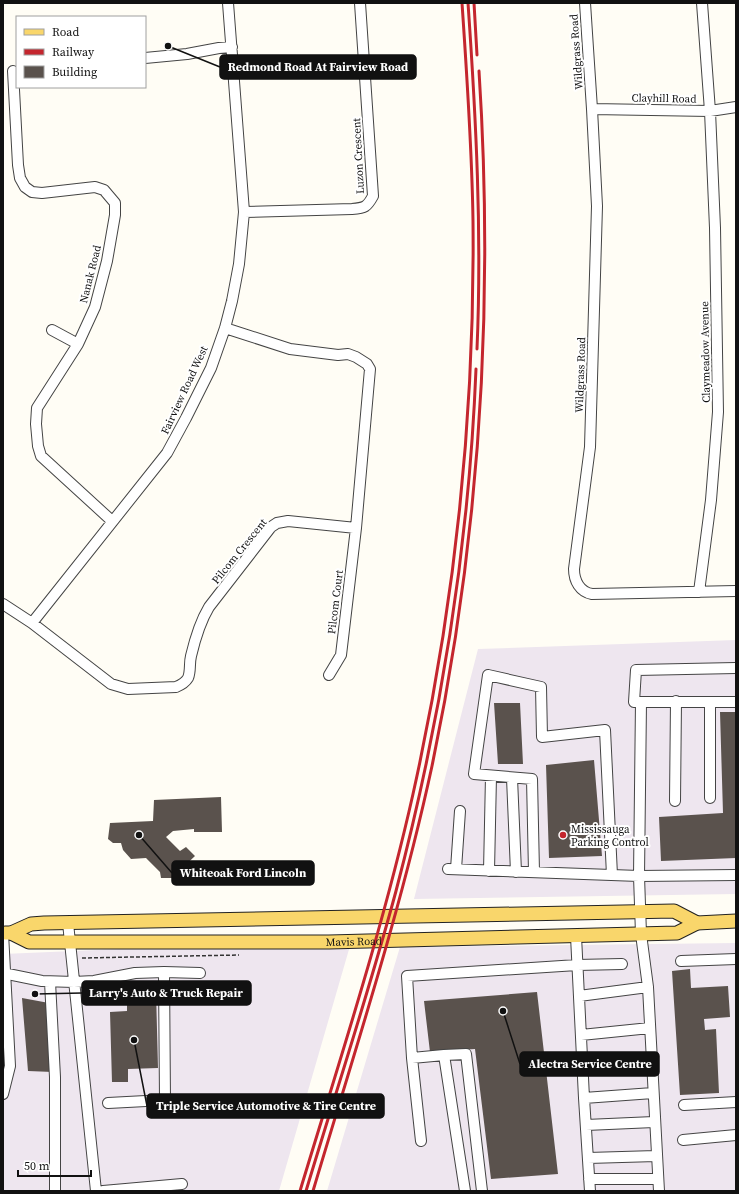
<svg xmlns="http://www.w3.org/2000/svg" width="739" height="1194" font-family="'Source Serif 4',serif">
<rect width="100%" height="100%" fill="#fffdf5"/>
<path fill="#eee6ef" d="M736,640V894L414,899L478,649Z
M352,939L279,1191H3V954Z
M736,943V1191H327L400,947Z"/>
<path fill="#5a524d" d="M494,703H520L523,764H498Z
M720,712H736V858L661,861L659,817L723,813Z
M594,760L602,856L549,858L546,765Z
M221,797L222,832H194V829L173,831L166,837L180,851L186,847L195,856L175,875L176,878H161L160,872L146,858L131,859L123,850L121,843H113L108,839L110,823L153,821L154,800Z
M690,969L691,988L728,986L730,1017L704,1019L705,1030L716,1029L719,1093L680,1095L672,971Z
M156,991L158,1068L128,1069V1082H112L110,1012L127,1011V992Z
M537,992L558,1174L491,1179L475,1049L430,1052L424,1001Z
M22,998L49,1003L53,1072L28,1071Z"/>
<g fill="none" stroke-linecap="round" stroke-linejoin="round">
<g stroke="#444" stroke-width="12">
<path id="minor" d="M585,3L592,109L597,206L590,447L574,569C574,581 580,592 592,594L736,591
M145,58L187,54L219,48L232,47
M13,71L18,165L20,178L25,187L32,192L42,193L95,187L104,190L115,203V215L107,261L95,307L78,344L37,408L36,424L38,446L41,456L112,521
M592,109L710,111L736,107
M244,212L352,209C365,208 367,207 373,196L360,3
M225,328L290,349L338,355L348,354L356,357L367,364L370,369L356,528L341,655L329,675
M52,330L78,344
M699,592L711,500L718,412L715,228L710,111L702,3
M3,604L32,623L111,684L128,689L176,687C181,685 185,683 188,678C191,671 189,664 191,656C195,639 200,622 209,607L271,527L277,523L288,521L356,528
M32,623L167,453L186,418L211,368L225,328L232,301L239,264L244,212L228,3
M736,668L636,670L634,702H736
M641,702L639,876L736,875
M512,778L516,872
M710,798V702
M675,801L676,701
M448,869L639,876L641,934L648,987L579,996
M456,869L460,811
M489,871L491,776
M534,872L532,779L474,774L488,675L541,687L542,737L605,730L612,875
M68,923L96,1191
M576,936L584,1098L590,1191
M681,961L736,959
M164,972L200,973
M3,973L42,981L74,982L94,981L135,973L164,972L165,1100L108,1103
M50,982L55,1077V1191
M648,987L659,1191
M581,1035L650,1028
M444,1055L466,1054L482,1191
M412,1058L421,1141
M583,1063L652,1064
M3,1094L10,1066L3,933
M584,1098L653,1093
M684,1105L736,1102
M586,1125L654,1122
M683,1140L736,1135
M588,1158L656,1156
M589,1179H658
M103,1191L182,1184
M465,1191L444,1055L412,1058L407,976L577,965L622,964"/>
</g>
<g stroke="#222" stroke-width="15">
<g id="major">
<path d="M5,933H11L31,924L44,923L674,911L697,923"/>
<path id="s1" d="M11,933L29,942H329L677,933L697,923L736,921"/>
</g>
</g>
<path stroke="#333" stroke-width="1.5" stroke-dasharray="4 2" stroke-linecap="butt" d="M82,958L239,955"/>
<use href="#minor" stroke="#fff" stroke-width="10"/>
<use href="#major" stroke="#f9d66b" stroke-width="13"/>
<path stroke="#c4262e" stroke-width="3" d="M468,3C476,118 482,233 477,349
M474,3L477,55
M300,1191C340,1059 383,928 413,794C455,606 475,414 473,221C472,148 467,76 462,3
M306,1191C336,1091 369,992 396,891C441,720 469,545 476,369
M313,1191C355,1050 401,910 432,766C480,537 494,304 479,71"/>
</g>
<circle fill="#c4262e" stroke="#fff" stroke-width="1.5" cx="563" cy="835" r="4"/>
<g text-anchor="middle" stroke-width="4" stroke-linejoin="round" paint-order="stroke">
<g font-size="11" fill="#111" stroke="#fff">
<text transform="translate(576 52) rotate(-94)" y="4">Wildgrass Road</text>
<text transform="translate(664 98) rotate(1)" y="4">Clayhill Road</text>
<text transform="translate(358 156) rotate(-93)" y="4">Luzon Crescent</text>
<text transform="translate(90 274) rotate(-76)" y="4">Nanak Road</text>
<text transform="translate(705 352) rotate(-91)" y="4">Claymeadow Avenue</text>
<text transform="translate(580 375) rotate(-88)" y="4">Wildgrass Road</text>
<text transform="translate(184 390) rotate(-65)" y="4">Fairview Road West</text>
<text transform="translate(239 551) rotate(-51)" y="4">Pilcom Crescent</text>
<text transform="translate(335 602) rotate(-83)" y="4">Pilcom Court</text>
<text dy="4" stroke="none"><textPath href="#s1" startOffset="345">Mavis Road</textPath></text>
</g>
<g font-size="11" fill="#111" stroke="#fff" text-anchor="start">
<text x="571" y="833">Mississauga<tspan x="571" dy="13">Parking Control</tspan></text>
</g>
</g>
<path fill="none" stroke="#111" stroke-width="1.5" d="M168 46L220 67M139 835L172 873M35 994L82 993M503 1011L520 1064M134 1040L147 1106"/>
<g fill="#111" stroke="#fff" stroke-width="1.5">
<circle cx="168" cy="46" r="4"/>
<circle cx="139" cy="835" r="4"/>
<circle cx="35" cy="994" r="4"/>
<circle cx="503" cy="1011" r="4"/>
<circle cx="134" cy="1040" r="4"/>
</g>
<g fill="#111" stroke="#111" stroke-width="1.5">
<rect x="220" y="55" width="196" height="24" rx="4"/>
<rect x="172" y="861" width="142" height="24" rx="4"/>
<rect x="82" y="981" width="169" height="24" rx="4"/>
<rect x="520" y="1052" width="139" height="24" rx="4"/>
<rect x="147" y="1094" width="237" height="24" rx="4"/>
</g>
<g font-size="12" text-anchor="middle" font-weight="bold" fill="#fff">
<text x="318" y="71">Redmond Road At Fairview Road</text>
<text x="243" y="877">Whiteoak Ford Lincoln</text>
<text x="166" y="997">Larry's Auto &amp; Truck Repair</text>
<text x="590" y="1068">Alectra Service Centre</text>
<text x="266" y="1110">Triple Service Automotive &amp; Tire Centre</text>
</g>
<rect width="739" height="1194" fill="none" stroke="#111111" stroke-width="8"/>
<rect x="16" y="16" width="130" height="72" fill="#ffffff" stroke="#a0a0a0"/>
<rect x="24" y="29" width="20" height="6" fill="#f9d66b" stroke="#a0a0a0"/>
<text x="52" y="36" font-size="12" fill="#111111">Road</text>
<rect x="24" y="49" width="20" height="6" fill="#c4262e" stroke="#a0a0a0"/>
<text x="52" y="56" font-size="12" fill="#111111">Railway</text>
<rect x="24" y="66" width="20" height="12" fill="#5a524d" stroke="#a0a0a0"/>
<text x="52" y="76" font-size="12" fill="#111111">Building</text>
<path d="M18 1170v6h73v-6" fill="none" stroke="#111111" stroke-width="2"/>
<text x="24" y="1170" font-size="12" fill="#111111" stroke="#ffffff" stroke-width="3" paint-order="stroke">50 m</text>
</svg>
